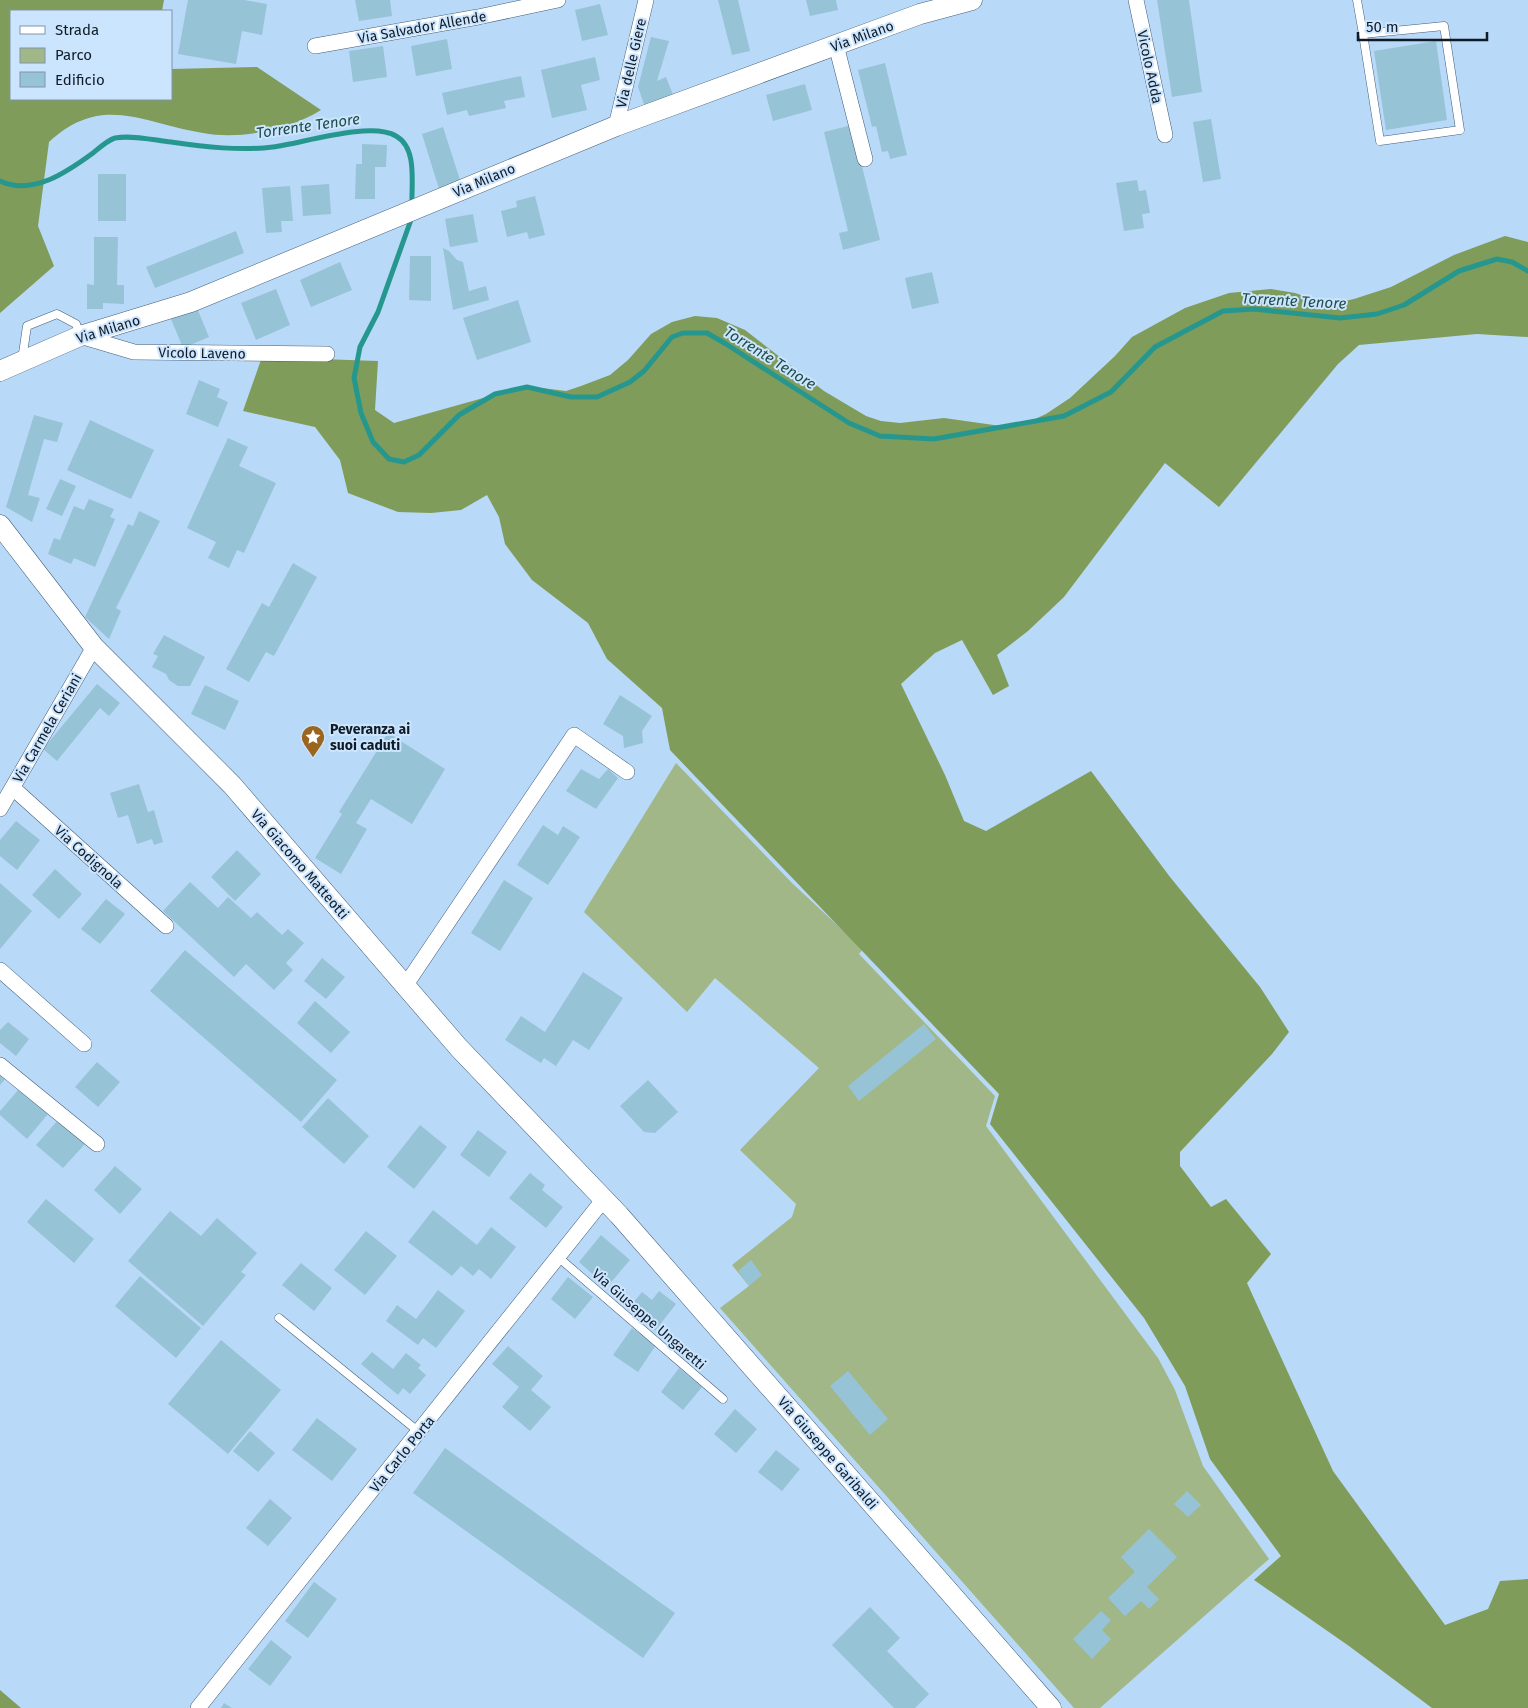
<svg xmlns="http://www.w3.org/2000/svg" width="1528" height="1708" font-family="'Fira Sans',sans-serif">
<rect width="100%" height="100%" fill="#b9d9f8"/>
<path fill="#a1b787" d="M676,763L793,884L863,949L859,954L995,1096L986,1126L1158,1358L1175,1390L1203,1466L1269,1559L1100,1708H1074L720,1308L749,1286L732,1265L792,1217L796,1204L740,1150L819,1068L715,978L687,1012L584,912Z"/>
<path fill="#7f9c5a" d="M0,0H164L162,11H11V99H171V69L257,67L321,110C289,130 240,140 203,133C142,123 102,93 49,142L38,226L54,266L0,313Z
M1505,236L1528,242V337L1477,334L1359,345L1338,364L1219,507L1165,463L1064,597L1028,631L997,655L1009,686L993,695L962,640L935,653L901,684L945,775L964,821L986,831L1091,771L1170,877L1260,987L1289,1032L1272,1054L1180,1152V1166L1211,1207L1226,1199L1271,1254L1247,1283L1333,1471L1445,1625L1488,1609L1500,1581L1528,1579V1708H1432L1349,1646L1254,1580L1281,1556L1210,1459L1185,1386L1144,1318L990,1124L999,1094L670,750L662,708L607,659L588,623L532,580L505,544L499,517L487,495L461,510L431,513L398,512L348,493L340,460L315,427L243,411L262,357L378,361L375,410L394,423L526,386L566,391L581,386L610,375L628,360L651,334L672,322L695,316L717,318L745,330L824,391L866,416L881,421L900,423L944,418L1008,427L1024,424L1046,414L1070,398L1115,356L1132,337L1185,308L1229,293L1271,289L1295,293L1319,301L1336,303L1354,299L1391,287L1454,255Z
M0,1690L21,1708H0Z"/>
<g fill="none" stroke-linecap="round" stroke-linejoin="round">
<path stroke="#26978f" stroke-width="5" d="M0,181C33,196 67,172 93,153C99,148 108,140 115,138C133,135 153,140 171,142C205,147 240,151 273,147C303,143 371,121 396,136C418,148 411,185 412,206
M412,217L378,312L360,347L354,378L361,413L373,442L389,459L404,462L419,455L459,415L495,394L527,387L571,397H597L630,382L644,371L672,337L683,333H707L726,344L849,423L880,436L934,439L1064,416L1111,392L1155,347L1223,311L1254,309L1340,318L1377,314L1404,305L1459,271L1497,259L1512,262L1528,271"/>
</g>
<path fill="#97c3d7" d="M188,0H244L267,4L262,35L242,31L236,64L178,54Z
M355,0H390L392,16L359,21Z
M718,0H738L750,51L732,55Z
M806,0H836L838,10L810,16Z
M1157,0H1189L1202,92L1172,97Z
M600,4L608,35L582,41L575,10Z
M651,37L669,41L657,81L666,77L674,97L645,107L638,87Z
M447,39L452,69L416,76L411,46Z
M1436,41L1447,120L1386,130L1374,51Z
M383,46L387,77L353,82L349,51Z
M595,57L600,80L581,85L587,110L552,118L541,70Z
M885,63L907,155L890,159L888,151L882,152L876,126L872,127L858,70Z
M521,76L525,97L504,101L506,108L469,116L467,110L447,115L442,93Z
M805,84L812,110L773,121L766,95Z
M1211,119L1221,179L1203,182L1193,122Z
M852,125L880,240L843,250L839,233L848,231L824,132Z
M443,127L461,183L439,189L422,134Z
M362,144L387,145L386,167H375V199H355L356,164H362Z
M98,174H126V221H98Z
M1137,180L1139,191L1146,190L1150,213L1142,214L1144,228L1124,231L1116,183Z
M329,184L331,214L303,216L301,186Z
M290,186L293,221H281L282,232L266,233L262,188Z
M535,196L545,235L529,239L527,232L507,237L501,211L517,207L516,201Z
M473,214L478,242L450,247L445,219Z
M236,231L244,253L155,288L146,267Z
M94,237H118L117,285H124V304L103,303V309H87V284L94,285Z
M443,248L449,251L457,260L463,262L469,291L486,286L489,300L453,310Z
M410,256H431V301L409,300Z
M340,262L352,290L311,307L300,280Z
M932,272L939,303L912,309L905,278Z
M276,289L290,325L256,340L241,303Z
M518,300L531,342L477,360L463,318Z
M197,308L209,337L183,348L171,319Z
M199,380L220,389L217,397L228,402L218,427L186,414Z
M34,415L63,423L57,442L44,439L28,495L40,498L32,522L6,507Z
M90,420L154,450L131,499L67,470Z
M228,438L248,447L239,466L276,483L244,553L237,550L229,568L208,558L216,542L187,528Z
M60,479L76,486L62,516L46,509Z
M89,499L114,509L110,517L115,519L95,567L74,558L71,564L48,554L54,538L60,540L74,506L84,510Z
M139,511L160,521L116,608L121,611L109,639L85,617L128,524L133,526Z
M293,563L317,577L274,656L266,652L249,682L226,669L262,603L269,607Z
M164,635L205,657L190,686H178L169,680L166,674L152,667L158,656L153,654Z
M97,684L120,703L109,716L100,708L57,761L43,749Z
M205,685L239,701L225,730L191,714Z
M620,695L652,716L642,731L643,743L624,748L623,736L603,724Z
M388,733L445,769L412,824L371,799L356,823L367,829L341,874L315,858L342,814L339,812Z
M581,769L599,779L608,769L618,778L596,809L566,791Z
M139,784L148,812L154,810L163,842L154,845L152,839L137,844L128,815L118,818L110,793Z
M16,821L40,840L17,870L0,856V840Z
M543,825L558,835L563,826L580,837L548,885L517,865Z
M237,850L261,874L235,901L211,877Z
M55,869L82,894L59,919L32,895Z
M504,880L533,898L500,951L471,933Z
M190,882L218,908L228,897L251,918L257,912L282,935L288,929L304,943L286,963L293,970L274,990L246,964L234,977L163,911Z
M0,883L32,911L0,949Z
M106,899L125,914L100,944L81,929Z
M185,950L337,1080L301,1122L150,991Z
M322,958L345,977L326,999L304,981Z
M583,972L623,998L589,1050L573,1040L556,1066L544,1058L541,1063L505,1040L521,1016L545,1032Z
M315,1001L350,1032L331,1053L297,1023Z
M8,1022L29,1039L16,1056L0,1043V1030Z
M924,1024L936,1039L859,1101L848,1086Z
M97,1062L120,1082L98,1107L75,1087Z
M0,1072L6,1078L0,1085Z
M648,1080L678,1112L655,1133L644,1132L620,1106Z
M19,1089L48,1114L27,1139L0,1115V1111Z
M328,1098L369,1136L344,1164L302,1127Z
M58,1120L85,1144L63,1168L36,1145Z
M420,1125L447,1147L414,1189L387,1167Z
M478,1130L507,1152L489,1177L460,1155Z
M115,1166L142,1189L120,1214L94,1190Z
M530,1173L545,1185L542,1190L563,1207L546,1228L509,1198Z
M46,1199L94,1239L74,1263L27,1222Z
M433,1210L477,1245L491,1227L516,1247L491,1279L479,1269L473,1276L461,1266L452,1276L408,1242Z
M170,1211L201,1236L217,1218L257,1253L241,1272L246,1275L203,1326L128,1261Z
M366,1231L397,1256L365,1295L334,1270Z
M601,1235L630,1260L607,1287L579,1262Z
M751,1260L762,1275L749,1286L738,1271Z
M301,1263L332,1288L314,1311L282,1285Z
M140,1276L201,1328L176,1358L115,1306Z
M568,1277L593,1297L575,1319L551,1299Z
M438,1290L465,1311L436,1348L423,1338L418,1345L386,1321L397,1305L416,1319Z
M659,1291L676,1304L655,1331L628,1309L642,1292L652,1300Z
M632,1328L656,1345L638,1372L613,1355Z
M221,1340L281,1390L228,1454L168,1404Z
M508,1346L543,1376L531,1390L551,1407L530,1431L502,1407L519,1387L492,1364Z
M372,1352L393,1369L406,1353L421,1365L418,1368L426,1375L410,1394L403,1388L398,1395L361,1364Z
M679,1368L702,1387L683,1410L661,1392Z
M848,1371L888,1419L870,1435L830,1386Z
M735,1409L757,1429L736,1453L714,1434Z
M317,1418L357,1449L332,1481L292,1450Z
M250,1431L275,1453L258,1472L233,1451Z
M445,1448L675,1613L643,1658L413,1493Z
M776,1450L800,1469L782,1491L758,1472Z
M1187,1491L1201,1505L1188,1517L1174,1504Z
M270,1499L292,1518L268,1546L246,1528Z
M1149,1529L1177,1557L1147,1587L1159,1599L1149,1609L1141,1601L1125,1616L1108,1598L1135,1572L1121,1557Z
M314,1582L337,1599L308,1638L285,1621Z
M870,1607L900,1638L887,1651L929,1694L915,1708H894L832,1645Z
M1101,1611L1111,1620L1102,1630L1111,1639L1092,1659L1073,1639Z
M271,1640L292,1657L270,1686L248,1669Z
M224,1703L232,1708H221Z"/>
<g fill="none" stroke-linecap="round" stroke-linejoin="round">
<g stroke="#435f7a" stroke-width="9">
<path id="service" d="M1357,0L1363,34L1444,26L1460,130L1380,141L1363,34
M22,360L27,326L57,314L76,324L80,334
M558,1257L723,1399
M279,1318L419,1432"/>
</g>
<g stroke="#435f7a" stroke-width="16">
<path id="minor" d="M1136,0L1165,135
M836,45L865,159
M315,46L478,17L558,0
M616,126L646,0
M80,336L134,352L327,354
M13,788L166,926
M0,809L94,647
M0,970L84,1044
M405,986L574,735L627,772
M0,1065L97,1144
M198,1708L604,1199"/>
</g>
<g stroke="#435f7a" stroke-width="21">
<path id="tertiary" d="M0,371L80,336L191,302L616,126L920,14L972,0
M0,525L94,647L232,785L459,1048L619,1215L1051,1708"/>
</g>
<use href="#service" stroke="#fff" stroke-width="8"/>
<use href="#minor" stroke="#fff" stroke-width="15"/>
<use href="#tertiary" stroke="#fff" stroke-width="20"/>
</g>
<defs>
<g id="sight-pin" transform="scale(1.25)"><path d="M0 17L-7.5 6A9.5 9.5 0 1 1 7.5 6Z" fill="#9b651f" stroke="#cce5fe"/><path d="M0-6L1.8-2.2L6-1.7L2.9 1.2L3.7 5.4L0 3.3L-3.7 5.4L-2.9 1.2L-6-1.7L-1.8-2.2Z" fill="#fff"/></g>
</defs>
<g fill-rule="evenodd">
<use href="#sight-pin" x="313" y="737"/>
</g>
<g text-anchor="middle" stroke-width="4" stroke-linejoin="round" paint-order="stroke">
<g font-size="14" fill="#101b26" stroke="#cce5fe">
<text transform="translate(422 27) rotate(-10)" y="5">Via Salvador Allende</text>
<text transform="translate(862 36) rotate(-20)" y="5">Via Milano</text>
<text transform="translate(631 63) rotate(-77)" y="5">Via delle Giere</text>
<text transform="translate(1150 67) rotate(78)" y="5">Vicolo Adda</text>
<text transform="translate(484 180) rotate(-23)" y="5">Via Milano</text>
<text transform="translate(108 329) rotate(-17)" y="5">Via Milano</text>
<text transform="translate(202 353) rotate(1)" y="5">Vicolo Laveno</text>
<text transform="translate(47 728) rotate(-60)" y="5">Via Carmela Ceriani</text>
<text transform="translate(89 857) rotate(42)" y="5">Via Codignola</text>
<text transform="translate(300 864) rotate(49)" y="5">Via Giacomo Matteotti</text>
<text transform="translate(649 1319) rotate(41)" y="5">Via Giuseppe Ungaretti</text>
<text transform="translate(828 1453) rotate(49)" y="5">Via Giuseppe Garibaldi</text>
<text transform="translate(402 1454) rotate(-51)" y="5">Via Carlo Porta</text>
</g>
<g font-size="14" font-weight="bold" fill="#101b26" stroke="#cce5fe" text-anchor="start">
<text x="330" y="734">Peveranza ai<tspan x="330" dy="16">suoi caduti</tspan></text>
</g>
<g font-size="15" font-style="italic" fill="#1f4d4a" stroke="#cce5fe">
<text transform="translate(308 126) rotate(-8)" y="5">Torrente Tenore</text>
<text transform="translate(1294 301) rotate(3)" y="5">Torrente Tenore</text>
<text transform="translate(770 358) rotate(32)" y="5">Torrente Tenore</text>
</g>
</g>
<rect x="10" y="10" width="162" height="90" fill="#cce5fe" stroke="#8194a8"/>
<rect x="20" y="26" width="25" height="8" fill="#ffffff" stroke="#8194a8"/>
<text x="55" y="35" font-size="15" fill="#101b26">Strada</text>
<rect x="20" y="48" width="25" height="15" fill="#a1b787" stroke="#8194a8"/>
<text x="55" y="60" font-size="15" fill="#101b26">Parco</text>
<rect x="20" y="72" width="25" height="15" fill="#97c3d7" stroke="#8194a8"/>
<text x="55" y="85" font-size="15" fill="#101b26">Edificio</text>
<path d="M1358 32v8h129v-8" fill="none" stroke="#101b26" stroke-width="2.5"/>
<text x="1366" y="32" font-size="15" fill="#101b26" stroke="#cce5fe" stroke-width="4" paint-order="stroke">50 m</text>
</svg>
